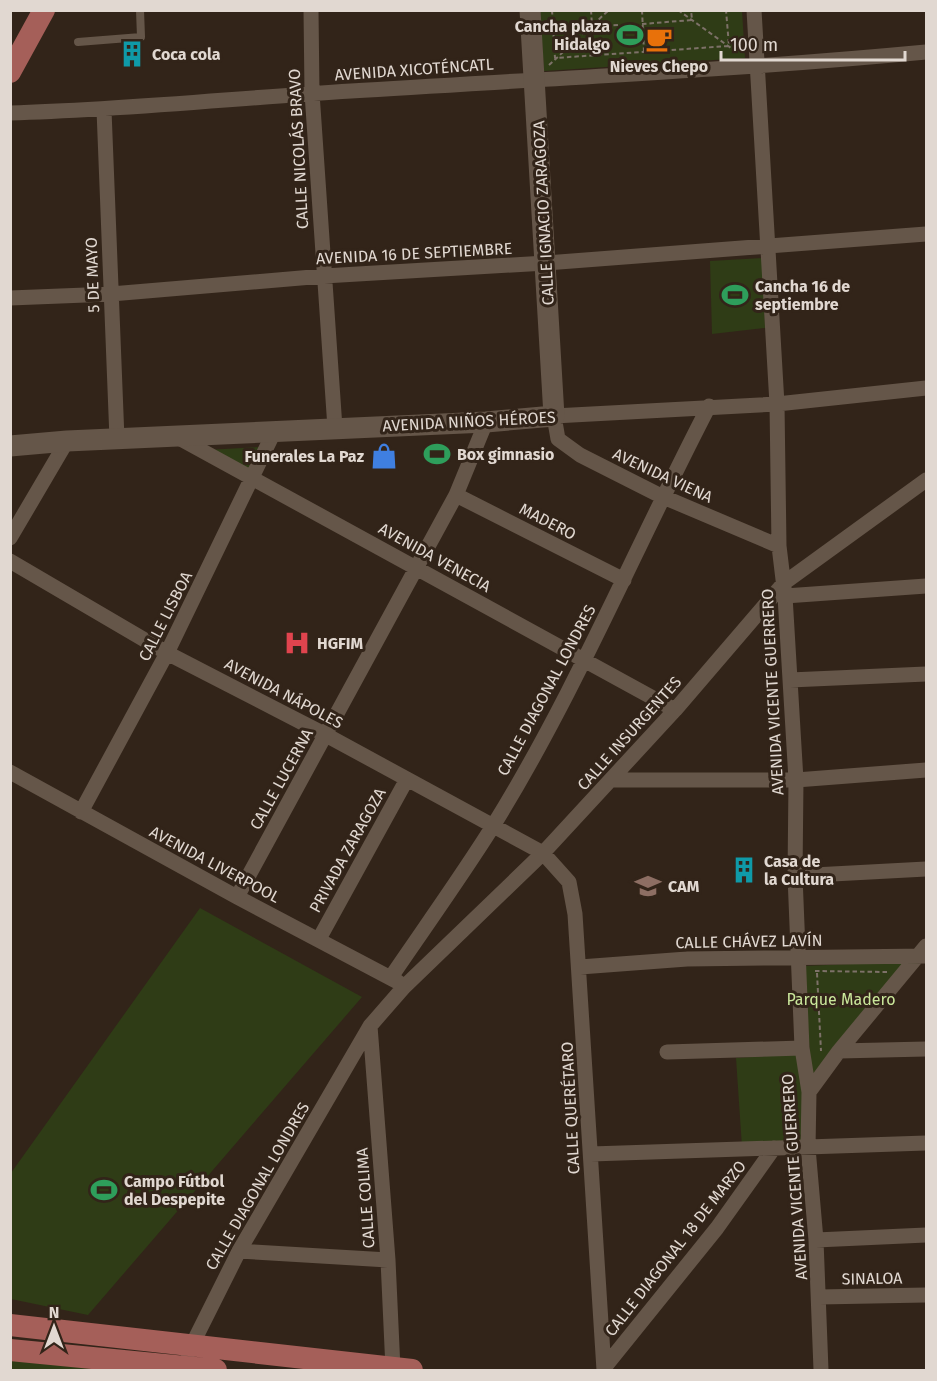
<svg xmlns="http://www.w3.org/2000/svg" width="937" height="1381" font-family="'Fira Sans',sans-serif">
<rect width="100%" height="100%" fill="#322419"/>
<path fill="#2f3c16" d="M540,11H742L745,58L544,71Z
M763,258L765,328L712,334L710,261Z
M260,447L248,473L206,450Z
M200,908L362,997L88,1315L11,1299V1173Z
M920,961L812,1085L804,966Z
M799,1054L805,1093L802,1148L742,1147L736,1058Z
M11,1357L127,1370H11Z"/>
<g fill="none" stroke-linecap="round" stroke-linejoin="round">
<path stroke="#7d7168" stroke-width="2" stroke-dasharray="4.5 3" stroke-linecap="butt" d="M552,10L555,58L729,46L726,10
M591,10L592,26L619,25
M642,10L644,52
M678,10L738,53
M642,24L692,20L691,10
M549,65L609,10
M815,971L887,972
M817,973L821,1051"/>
<path stroke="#655649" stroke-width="8" d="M78,42L141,37L140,10"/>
<path stroke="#655649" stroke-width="15" d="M311,10L312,93L335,428
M754,10L777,404L779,546L785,596L796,780L795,876L802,1048L809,1092L808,1148L816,1240L821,1370
M104,110L117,439
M10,113C124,110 237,98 351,91C543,79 735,70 926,52
M10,298L111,294L324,276L546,263L926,234
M177,437L675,710
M456,495L624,580
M10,538L67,441
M779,546L661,496L580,455L558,439L554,416L777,404L926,388
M10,561L167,653L326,735L543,853L569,882L575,914L604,1370
M785,596L926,586
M790,680L926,674
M10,772L237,897L398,982
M611,780H796L926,770
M81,812L167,653L274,432
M795,876L926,869
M237,897L456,495L486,422
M319,939L407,779
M580,967L687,959L926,956
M391,977C425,927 461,877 493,826C576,692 636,546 709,406
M370,1026L388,1260L393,1369
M839,1051L926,1049
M667,1052L802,1048
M809,1092L839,1051L926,946
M591,1154L926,1143
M816,1240L926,1235
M239,1251L388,1260
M819,1297L926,1295
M188,1353L239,1251L370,1026L404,987L543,853L675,710L784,583L926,480
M604,1368L717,1228L774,1148"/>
<path stroke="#655649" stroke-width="21" d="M10,446L67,441L486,422L554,416L530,10"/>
<path stroke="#a55f59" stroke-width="22" d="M10,72L44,10
M10,1325L412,1370
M10,1350L216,1370"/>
</g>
<defs>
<g id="stadium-bare" transform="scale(2.07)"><path d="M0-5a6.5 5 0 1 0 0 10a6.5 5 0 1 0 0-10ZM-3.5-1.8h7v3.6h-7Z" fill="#2e9e5b" stroke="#322419" stroke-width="2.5" paint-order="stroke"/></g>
<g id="cafe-bare" transform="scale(2.07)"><path d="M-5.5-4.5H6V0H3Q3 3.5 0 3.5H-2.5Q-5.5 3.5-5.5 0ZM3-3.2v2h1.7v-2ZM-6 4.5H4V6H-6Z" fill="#e8710a" stroke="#322419" stroke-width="2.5" paint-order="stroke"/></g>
<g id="building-bare" transform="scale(2.07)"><path d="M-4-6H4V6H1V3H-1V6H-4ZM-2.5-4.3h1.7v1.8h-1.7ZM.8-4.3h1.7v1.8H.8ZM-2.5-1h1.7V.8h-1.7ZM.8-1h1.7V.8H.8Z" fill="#0f9aa8" stroke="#322419" stroke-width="2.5" paint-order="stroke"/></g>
<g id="shop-bare" transform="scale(2.07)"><path d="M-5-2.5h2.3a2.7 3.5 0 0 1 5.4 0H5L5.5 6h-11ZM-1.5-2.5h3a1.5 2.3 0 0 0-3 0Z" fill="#3f7fe0" stroke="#322419" stroke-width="2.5" paint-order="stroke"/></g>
<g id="hospital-bare" transform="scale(2.07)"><path d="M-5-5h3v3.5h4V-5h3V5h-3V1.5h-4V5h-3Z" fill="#e0444e" stroke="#322419" stroke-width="2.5" paint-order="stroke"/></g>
<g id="school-bare" transform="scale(2.07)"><path d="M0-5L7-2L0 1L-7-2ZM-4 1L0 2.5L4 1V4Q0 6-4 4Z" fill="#8d6e63" stroke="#322419" stroke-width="2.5" paint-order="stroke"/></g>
</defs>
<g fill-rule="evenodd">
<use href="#stadium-bare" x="630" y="35"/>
<use href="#cafe-bare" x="659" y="39"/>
<use href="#building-bare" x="132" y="54"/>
<use href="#stadium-bare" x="735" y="295"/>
<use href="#stadium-bare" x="437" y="454"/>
<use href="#shop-bare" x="384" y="456"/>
<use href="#hospital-bare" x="297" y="643"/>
<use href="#building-bare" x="744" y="870"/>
<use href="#school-bare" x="648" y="886"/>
<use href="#stadium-bare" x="104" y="1190"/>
</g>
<g text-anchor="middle" stroke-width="6" stroke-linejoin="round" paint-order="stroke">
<g font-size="16" font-weight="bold" fill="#e1d8d1" stroke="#322419" text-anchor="start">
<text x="610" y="32" text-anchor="end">Cancha plaza<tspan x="610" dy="18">Hidalgo</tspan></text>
<text x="152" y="60">Coca cola</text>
<text x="659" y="72" text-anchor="middle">Nieves Chepo</text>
<text x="755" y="292">Cancha 16 de<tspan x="755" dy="18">septiembre</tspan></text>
<text x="457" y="460">Box gimnasio</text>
<text x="364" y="462" text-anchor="end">Funerales La Paz</text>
<text x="317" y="649">HGFIM</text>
<text x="764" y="867">Casa de<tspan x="764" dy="18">la Cultura</tspan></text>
<text x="668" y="892">CAM</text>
<text x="124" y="1187">Campo Fútbol<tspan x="124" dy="18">del Despepite</tspan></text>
</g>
<g font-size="16" fill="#e1d8d1" stroke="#322419">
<text transform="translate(414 69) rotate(-4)" y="6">AVENIDA XICOTÉNCATL</text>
<text transform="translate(298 149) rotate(-93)" y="6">CALLE NICOLÁS BRAVO</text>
<text transform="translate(543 213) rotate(-93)" y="6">CALLE IGNACIO ZARAGOZA</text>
<text transform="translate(414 253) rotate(-3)" y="6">AVENIDA 16 DE SEPTIEMBRE</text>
<text transform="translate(92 275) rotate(-92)" y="6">5 DE MAYO</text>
<text transform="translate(469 421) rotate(-3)" y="6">AVENIDA NIÑOS HÉROES</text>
<text transform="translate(663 475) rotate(25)" y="6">AVENIDA VIENA</text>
<text transform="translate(548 521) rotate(27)" y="6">MADERO</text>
<text transform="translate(435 557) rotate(29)" y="6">AVENIDA VENECIA</text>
<text transform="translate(165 616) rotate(-63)" y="6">CALLE LISBOA</text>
<text transform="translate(546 690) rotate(-62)" y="6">CALLE DIAGONAL LONDRES</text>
<text transform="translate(772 692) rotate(-93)" y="6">AVENIDA VICENTE GUERRERO</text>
<text transform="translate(284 693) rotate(28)" y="6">AVENIDA NÁPOLES</text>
<text transform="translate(629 733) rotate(-48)" y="6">CALLE INSURGENTES</text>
<text transform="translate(281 779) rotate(-61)" y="6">CALLE LUCERNA</text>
<text transform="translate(347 850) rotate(-61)" y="6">PRIVADA ZARAGOZA</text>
<text transform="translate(215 864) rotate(28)" y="6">AVENIDA LIVERPOOL</text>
<text transform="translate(749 941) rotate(-1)" y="6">CALLE CHÁVEZ LAVÍN</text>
<text transform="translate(570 1108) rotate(-93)" y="6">CALLE QUERÉTARO</text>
<text transform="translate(794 1177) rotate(-94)" y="6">AVENIDA VICENTE GUERRERO</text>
<text transform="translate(257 1186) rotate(-60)" y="6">CALLE DIAGONAL LONDRES</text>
<text transform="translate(365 1198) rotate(-94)" y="6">CALLE COLIMA</text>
<text transform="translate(675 1248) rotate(-52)" y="6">CALLE DIAGONAL 18 DE MARZO</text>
<text transform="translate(872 1278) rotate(-1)" y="6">SINALOA</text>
</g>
<g font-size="16" fill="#cae79b" stroke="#322419">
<text x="841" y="1005">Parque Madero</text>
</g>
</g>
<rect width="937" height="1381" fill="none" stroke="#e1d8d1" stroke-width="24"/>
<g transform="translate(54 1327)" stroke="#322419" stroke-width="4.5" paint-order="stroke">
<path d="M0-4.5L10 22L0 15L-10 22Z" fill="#e1d8d1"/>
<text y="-9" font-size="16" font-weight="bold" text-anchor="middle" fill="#e1d8d1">N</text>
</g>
<path d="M721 51v9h184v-9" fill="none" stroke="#e1d8d1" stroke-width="3"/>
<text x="730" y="51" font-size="18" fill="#e1d8d1" stroke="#322419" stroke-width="4.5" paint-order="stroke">100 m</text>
</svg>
